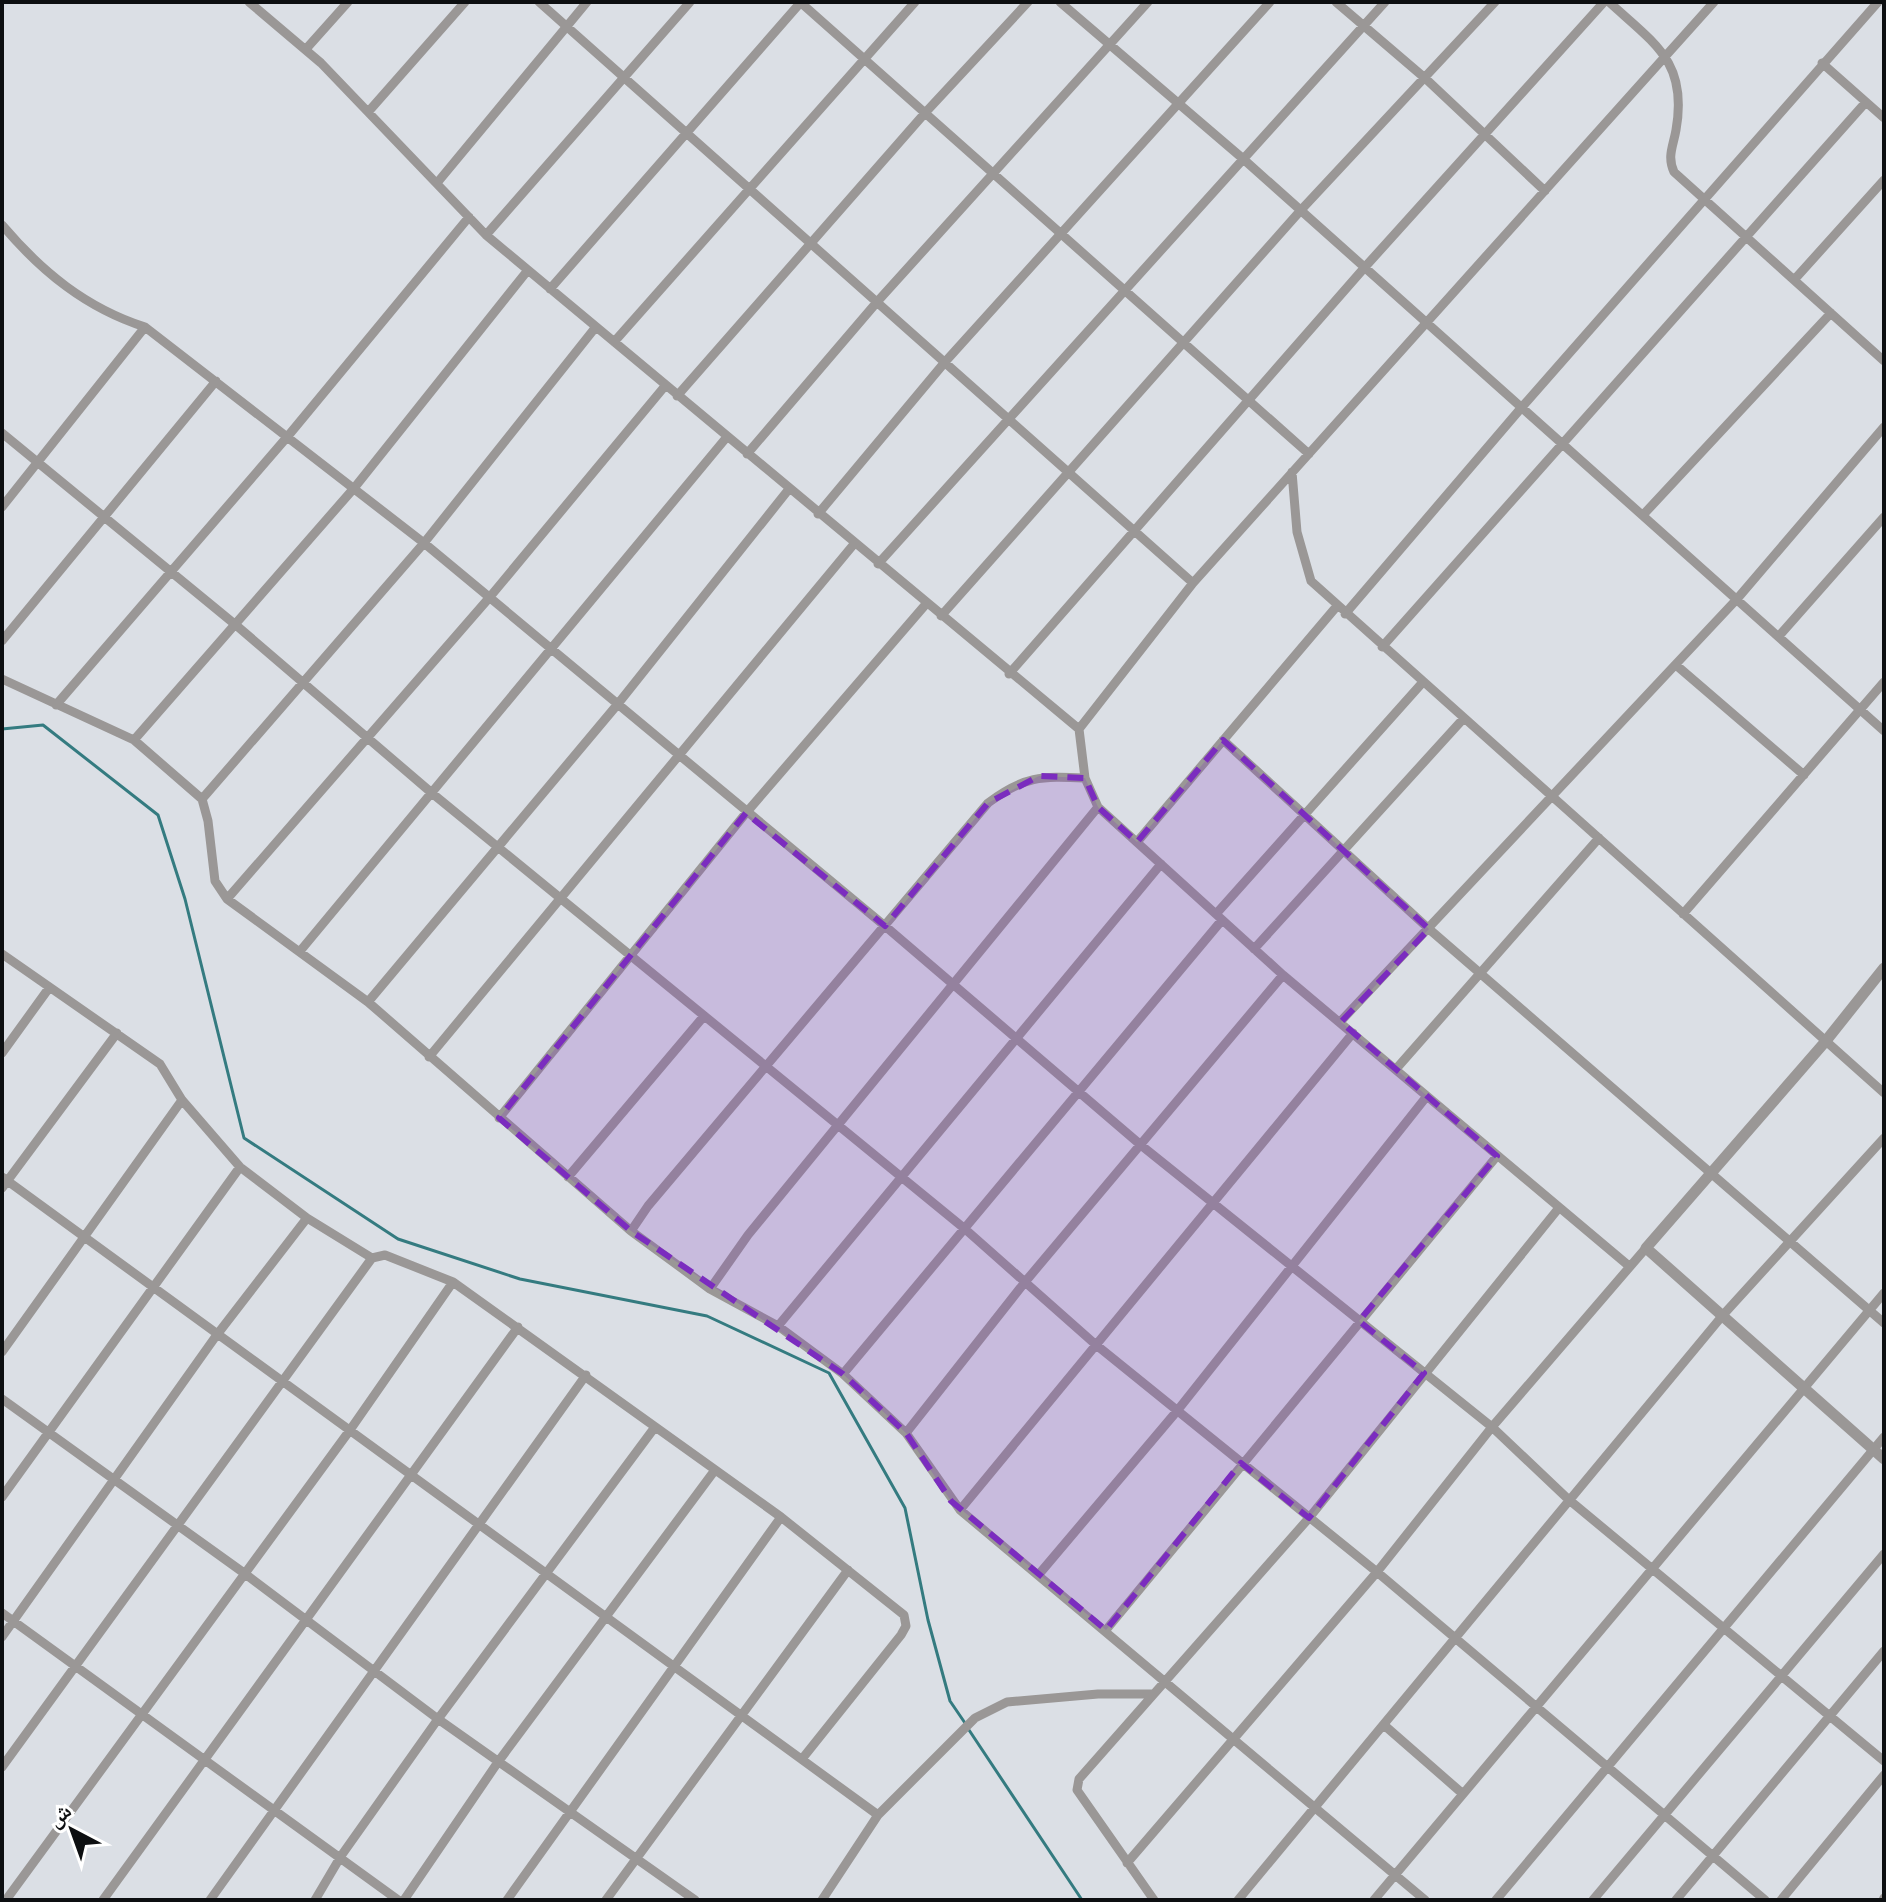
<svg xmlns="http://www.w3.org/2000/svg" width="1886" height="1902" font-family="'Crimson Pro','Noto Naskh Arabic',serif">
<rect width="100%" height="100%" fill="#dbdfe5"/>
<g fill="none" stroke-linecap="round" stroke-linejoin="round">
<path stroke="#347b80" stroke-width="3" d="M2,729L43,725L158,815L185,899L244,1138L398,1239L520,1279L707,1316L829,1373L905,1508L928,1620L950,1701L965,1723
M969,1730L1082,1900"/>
<path stroke="#9a9796" stroke-width="9" d="M249,2L321,63L486,235L1079,729
M539,2L1193,583
M800,2L1309,454
M1060,2L1241,157L1884,731
M1336,2L1426,79L1545,191
M1609,2C1655,44 1688,62 1676,130C1673,147 1667,156 1674,172L1884,361
M306,49L348,2
M1822,63L1884,118
M369,111L465,2
M437,183L587,2
M2,225C42,272 86,308 145,327L424,543L885,926L1142,1146L1492,1427L1568,1499L1884,1761
M486,235L690,2
M1794,280L1884,180
M550,289L801,2
M614,342L915,2
M677,396L925,113L1028,2
M2,433L237,626L433,794L965,1229L1095,1344L1377,1572L1765,1900
M747,454L877,302L1148,2
M1292,472L1297,532L1311,581L1884,1093
M2,507L145,327
M818,514L945,362L1270,2
M1643,515L1831,313
M878,564L1385,2
M1345,614L1522,407L1878,2
M941,616L1301,210L1495,2
M1779,636L1884,517
M2,641L216,381
M1382,647L1866,102
M1676,665L1804,775
M1009,674L1365,267L1604,2
M2,679L134,740L202,799L208,821L215,881L227,899L368,1002L631,1231L710,1289L778,1326L843,1374L906,1433L960,1510L1425,1900
M56,705L288,436L469,217
M134,740L355,487L528,270
M1223,740L1429,929L1884,1323
M1085,778L1079,729L1193,583L1714,2
M202,799L424,543L595,328
M1137,842L1337,606
M227,899L489,598L665,386
M1216,914L1423,682
M1683,914L1884,682
M1254,949L1464,718
M301,950L726,438
M2,954L160,1064L182,1100L240,1167L307,1218L372,1258L385,1255L453,1282L781,1517L904,1615L906,1626L901,1635L802,1759
M368,1002L617,705L789,489
M1340,1022L1737,599L1884,427
M2,1053L49,988
M429,1057L854,544
M1396,1069L1599,838
M499,1118L746,813L926,604
M2,1177L878,1815
M568,1177L704,1016
M2,1188L117,1033
M631,1231L648,1206L988,803C1024,776 1041,776 1085,778L1098,807L1283,975L1629,1266
M710,1289L748,1235L1098,807
M778,1326L1161,864
M2,1352L182,1100
M843,1374L1222,920
M2,1399L244,1573L438,1719L695,1900
M906,1433L1025,1282L1283,975
M2,1497L240,1167
M960,1510L1353,1033
M1040,1573L1177,1411L1427,1096
M2,1613L398,1900
M1106,1630L1497,1156
M2,1637L216,1336L307,1218
M1384,1725L1463,1794
M2,1767L372,1258
M1127,1863L1377,1572L1492,1427L1646,1248
M6,1900L350,1430L453,1282
M103,1900L518,1327
M210,1900L586,1375
M315,1900L341,1856L438,1719L655,1427
M404,1900L498,1762L715,1470
M507,1900L781,1517
M606,1900L848,1570
M822,1900L878,1815L975,1718L1007,1702L1098,1694H1153
M1154,1900L1077,1790L1079,1779L1309,1518L1558,1209
M1238,1900L1723,1315L1884,1138
M1374,1900L1884,1293
M1496,1900L1884,1437
M1593,1900L1884,1554
M1676,1900L1884,1651
M1781,1900L1884,1775
M1883,1900L1884,1898"/>
<path stroke="#9a9796" stroke-width="11" d="M1884,968L1825,1042L1646,1248L1884,1459"/>
</g>
<path fill="#7b2cbf" fill-opacity="0.2" stroke="#7b2cbf" stroke-width="6" stroke-dasharray="16 10" stroke-linejoin="round" d="M1223,740L1429,929L1341,1022L1497,1156L1359,1321L1424,1373L1309,1518L1241,1463L1106,1630L951,1501L906,1433L843,1374L631,1231L499,1118L746,813L885,926L988,803L1039,776L1085,778L1098,807L1137,842Z"/>
<rect width="1886" height="1902" fill="none" stroke="#0d0f11" stroke-width="8"/>
<g transform="translate(72 1830) rotate(319)" stroke="#ffffff" stroke-width="6" paint-order="stroke">
<path d="M0-6L14 30L0 20L-14 30Z" fill="#0d0f11"/>
<text y="-12" font-size="22" font-weight="bold" text-anchor="middle" fill="#0d0f11">ش</text>
</g>
</svg>
